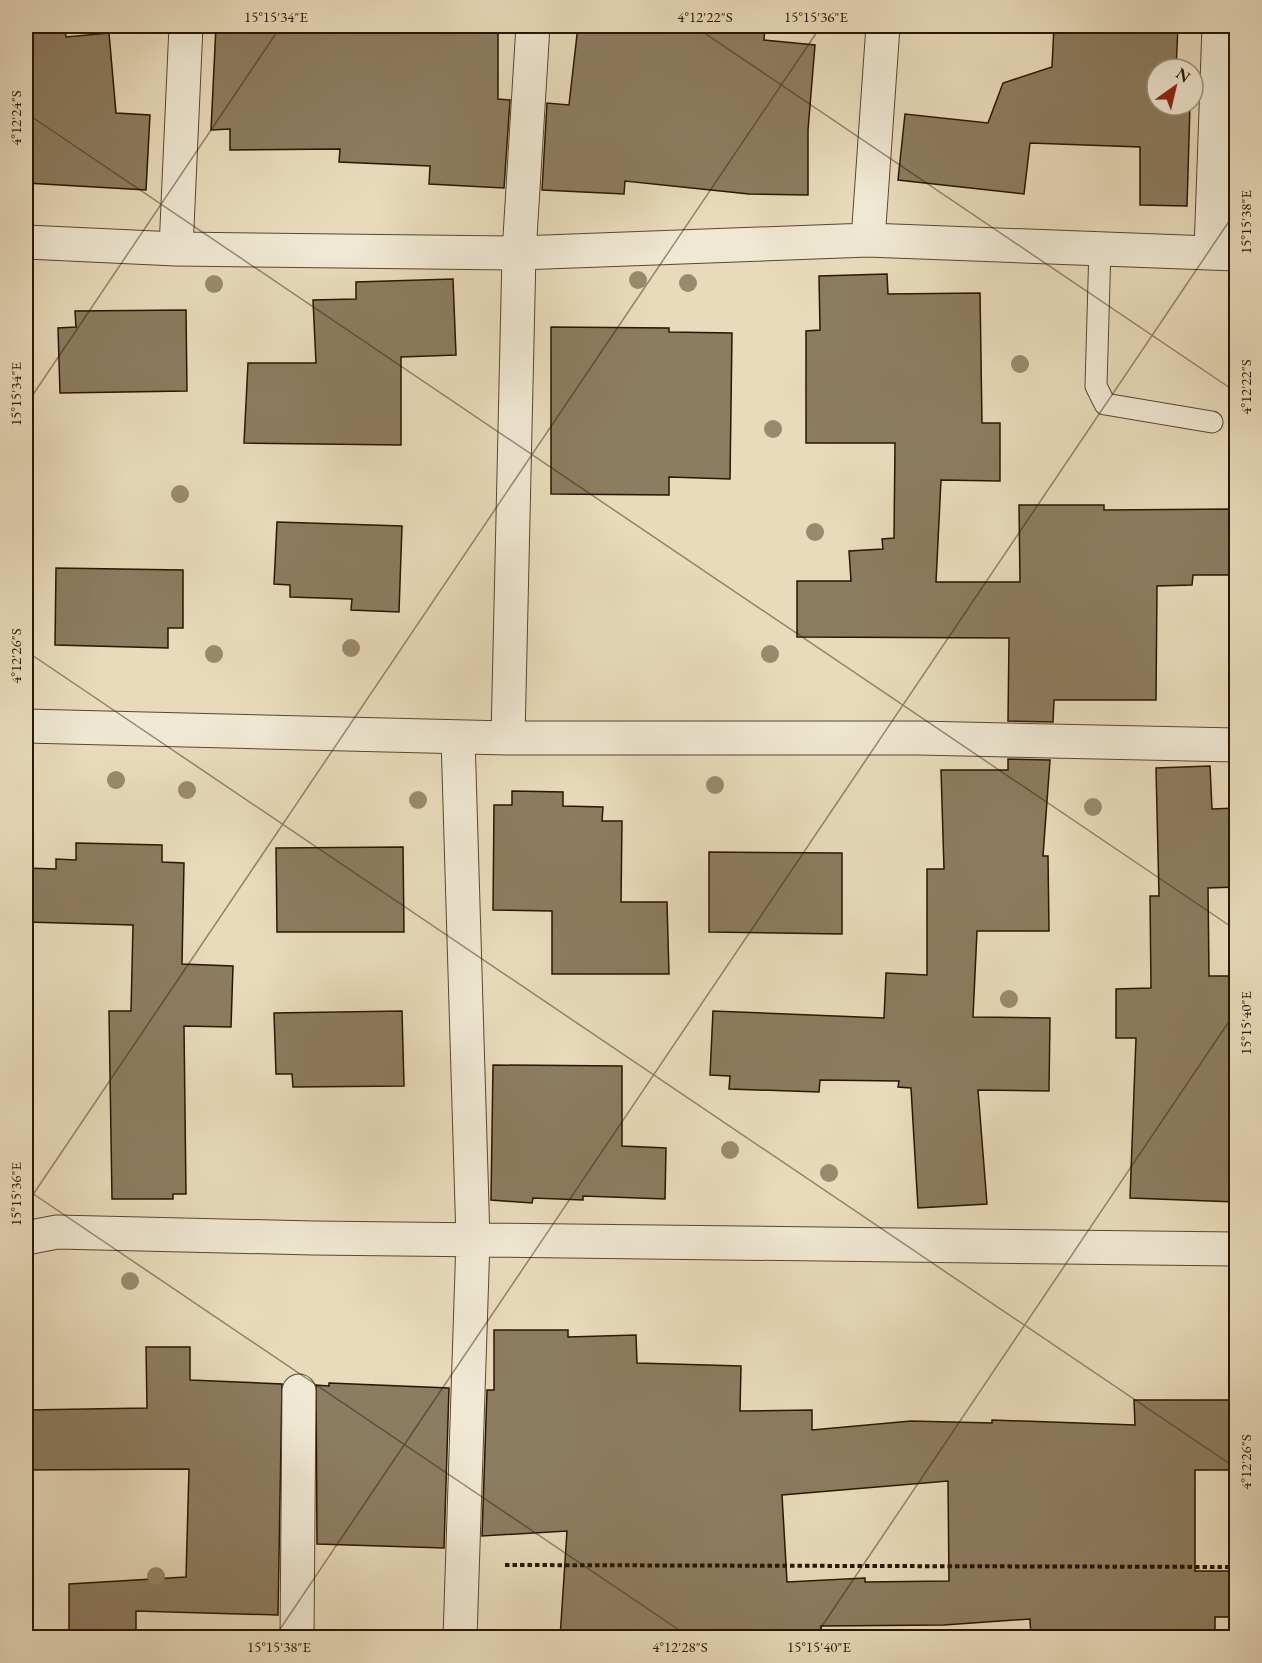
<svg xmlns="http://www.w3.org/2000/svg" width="1262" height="1663" font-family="'EB Garamond',serif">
<rect width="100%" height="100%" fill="#e8dbbb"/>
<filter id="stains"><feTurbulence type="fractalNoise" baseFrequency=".00333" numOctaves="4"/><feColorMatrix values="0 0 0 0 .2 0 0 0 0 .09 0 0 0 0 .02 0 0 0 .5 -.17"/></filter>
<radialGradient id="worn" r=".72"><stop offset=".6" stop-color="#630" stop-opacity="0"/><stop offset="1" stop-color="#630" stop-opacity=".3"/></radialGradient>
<path fill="#8c7c61" stroke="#291600" stroke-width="1.5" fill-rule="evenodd" d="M216,26H498V99L510,100L504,188L429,184L430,166L339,162L340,149L230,150V129L211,130Z
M578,26H765L764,40L815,45L808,130V195L749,194L625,181L624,194L542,190L547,103L569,105Z
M1054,26H1178L1176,69H1157V105H1190L1187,206L1140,205V147L1030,143L1024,194L898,180L905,114L988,123L1003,83L1052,67Z
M65,31L66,37L109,33L116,113L150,115L146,190L26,183V33Z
M887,274L888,294L980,293L982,423H1000V481L941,480L936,582H1020L1019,505H1104V510L1236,509V575H1193L1192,585L1157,586L1156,700H1054L1053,722L1008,721L1009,638L797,637V581H851L849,551L883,549L882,539L894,538L895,443H806V331L820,330L819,276Z
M453,279L456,355L401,357V445L244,443L248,363H316L313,300L356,299V282Z
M186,310L187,391L60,393L58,328L76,327L75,311Z
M551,327L669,328V332L732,333L730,479L669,477V495L551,494Z
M277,522L402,526L399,612L351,610L352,599L290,597V585L274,584Z
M56,568L183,570V628H168V648L55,645Z
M1008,759L1050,760L1043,856H1048L1049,931H977L973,1017L1050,1018L1049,1091L978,1090L987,1204L918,1208L911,1088L898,1087L899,1081L820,1080L819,1092L729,1089L730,1076L710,1075L713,1011L884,1018L886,973L927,975V869H944L941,770H1008Z
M1210,766L1212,809L1236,808V887L1208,888L1209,976H1236V1202L1130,1198L1136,1038H1116V989L1151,988L1150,896H1159L1156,768Z
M512,791L563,792V806L603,807L602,821H622L621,902H667L669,974H552V911L493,910L494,805H512Z
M76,843L162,845V862L184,863L182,964L233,966L231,1027L184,1026L186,1194H173V1199H112L109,1011H131L133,925L26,922V868L56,869V859L76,860Z
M403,847L404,932H277L276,848Z
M709,852L842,853V934L709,932Z
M402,1011L404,1086L293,1087L292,1074H276L274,1013Z
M493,1065L622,1066V1146L666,1148L665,1199L583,1196V1200L533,1198L532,1203L491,1200Z
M494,1330H568V1337L636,1335L637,1363L741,1366L740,1411L812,1410V1430L911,1421L992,1423V1420L1135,1425L1134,1400H1236V1470H1195V1571H1236V1617H1215V1638H1031L1030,1619L944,1625L821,1626L822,1638H560L567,1531L482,1536L487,1390H494ZM948,1481L949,1581L865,1582V1578L787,1582L782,1495Z
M146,1347H190V1380L282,1384L278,1615L136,1611V1638H69V1584L186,1577L189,1469L26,1470V1410L147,1408Z
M329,1383L449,1388L444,1548L317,1544L316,1385L329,1386Z"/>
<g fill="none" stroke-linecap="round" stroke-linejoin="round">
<g stroke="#59472f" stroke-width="23">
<path id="service" d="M1100,247L1096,386L1105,404L1212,422"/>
</g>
<g stroke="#59472f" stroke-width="35">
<path id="minor" d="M868,240L883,26
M26,242L176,249L519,253L868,240L1236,254
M176,249L186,26
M1211,251L1219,26
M26,726L508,738H919L1236,745
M458,737L473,1240L460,1638
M508,738L519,253L533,26
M26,1238L57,1232L313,1238L1236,1249
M297,1638L299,1391"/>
</g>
<path stroke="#291600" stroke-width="4" stroke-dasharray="4.5 3" stroke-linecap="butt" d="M505,1565L1236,1567"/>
<use href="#service" stroke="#f0e8d3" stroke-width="21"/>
<use href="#minor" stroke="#f0e8d3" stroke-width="33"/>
</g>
<g fill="#998a6d">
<circle cx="638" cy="280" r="9"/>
<circle cx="688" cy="283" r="9"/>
<circle cx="214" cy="284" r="9"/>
<circle cx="1020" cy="364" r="9"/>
<circle cx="773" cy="429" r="9"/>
<circle cx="180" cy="494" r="9"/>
<circle cx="815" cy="532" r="9"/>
<circle cx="351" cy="648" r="9"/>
<circle cx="214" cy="654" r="9"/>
<circle cx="770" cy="654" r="9"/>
<circle cx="116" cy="780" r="9"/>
<circle cx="715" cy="785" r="9"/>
<circle cx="187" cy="790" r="9"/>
<circle cx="418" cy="800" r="9"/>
<circle cx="1093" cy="807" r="9"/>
<circle cx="1009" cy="999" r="9"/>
<circle cx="730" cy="1150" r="9"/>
<circle cx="829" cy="1173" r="9"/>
<circle cx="130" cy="1281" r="9"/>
<circle cx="156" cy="1576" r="9"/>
</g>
<path fill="none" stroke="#291600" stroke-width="1.5" stroke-opacity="0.45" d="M694,26L1236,392M26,113L1236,930M26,405L281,26M26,651L1236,1468M26,1189L691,1638M26,1205L821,26M274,1638L1236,211M814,1638L1236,1011"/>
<rect width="1262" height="1663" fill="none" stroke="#e8dbbb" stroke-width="66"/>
<g transform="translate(1175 87) rotate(34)"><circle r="28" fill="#f0e8d3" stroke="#a0947f" stroke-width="1.5"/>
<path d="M0-4.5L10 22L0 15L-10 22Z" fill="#8f2418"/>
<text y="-9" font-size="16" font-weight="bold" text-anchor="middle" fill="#291600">N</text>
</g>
<rect x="33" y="33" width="1196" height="1597" fill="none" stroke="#291600" stroke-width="2"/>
<g font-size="15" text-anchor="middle" fill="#291600">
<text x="276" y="22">15°15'34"E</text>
<text x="705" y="22">4°12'22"S</text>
<text x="816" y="22">15°15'36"E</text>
<text transform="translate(16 118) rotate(-90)" y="5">4°12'24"S</text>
<text transform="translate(1246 222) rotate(-90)" y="5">15°15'38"E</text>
<text transform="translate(1246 387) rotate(-90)" y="5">4°12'22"S</text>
<text transform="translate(16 394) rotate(-90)" y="5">15°15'34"E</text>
<text transform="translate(16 656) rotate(-90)" y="5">4°12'26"S</text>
<text transform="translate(1246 1023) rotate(-90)" y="5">15°15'40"E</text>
<text transform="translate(16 1194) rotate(-90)" y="5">15°15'36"E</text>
<text transform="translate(1246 1462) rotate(-90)" y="5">4°12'26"S</text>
<text x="279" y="1652">15°15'38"E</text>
<text x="680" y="1652">4°12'28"S</text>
<text x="819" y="1652">15°15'40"E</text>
</g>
<rect width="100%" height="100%" filter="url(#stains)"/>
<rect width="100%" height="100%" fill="url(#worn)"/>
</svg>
